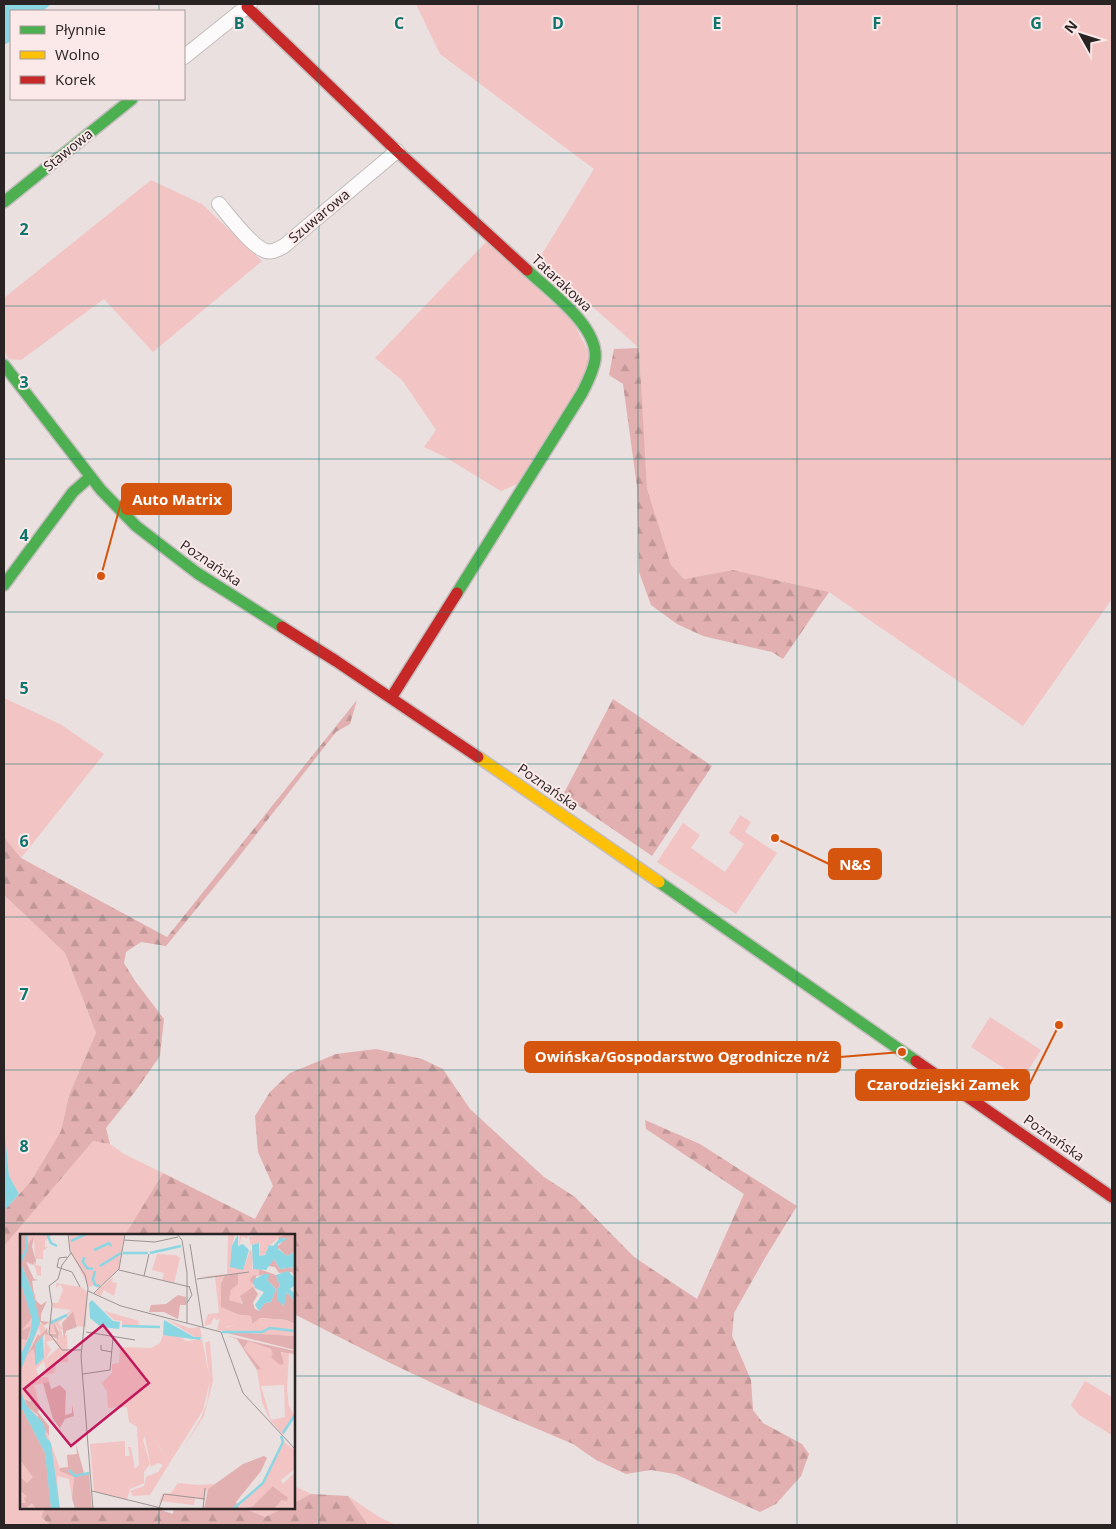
<svg xmlns="http://www.w3.org/2000/svg" width="1116" height="1529" font-family="'Open Sans',sans-serif">
<defs>
<pattern id="forest-firs" width="22" height="20" patternUnits="userSpaceOnUse" patternTransform="scale(1.25)"><rect width="22" height="20" fill="#e2b0b0"/><path d="M5 1l3.5 6h-7zM16 11l3.5 6h-7z" fill="#c29797"/></pattern>
</defs>
<rect width="100%" height="100%" fill="#e9e0df"/>
<path fill="#f3c4c4" d="M416,4H1112V599L1023,726L829,592L733,570L684,579L671,565L647,497L639,348L539,259L594,169L440,54Z
M151,180L202,204L262,261L153,352L104,299L21,360L9,359L4,352V298Z
M486,242L572,320L591,357L583,380L517,484L501,491L445,457L424,447L436,430L402,380L375,358Z
M4,698L60,724L104,754L21,858L4,837Z
M740,815L751,822L745,832L777,853L736,914L657,862L683,823L700,835L691,848L725,872L744,844L729,833Z
M4,895L65,953L96,1033L69,1095L61,1131L31,1181L19,1194L9,1176L4,1124Z
M990,1017L1041,1050L1022,1080L971,1047Z
M93,1141L110,1144L124,1154L163,1173L125,1235H21V1508H45L41,1517L50,1525H4V1245H5Z
M1085,1381L1112,1397V1435L1079,1415L1071,1405Z
M294,1486L311,1494L294,1503Z
M348,1496L379,1517L396,1525H368Z
M244,1508H284L265,1517Z"/>
<path fill="url(#forest-firs)" d="M639,348L647,489L671,565L684,579L733,570L829,592L783,659L772,652L703,636L677,624L651,605L639,572L637,487L623,384L609,375L614,349Z
M613,699L712,766L652,856L563,795Z
M357,700L350,724L336,732L234,863L166,946L141,942L126,952L124,963L135,981L164,1019L160,1056L134,1093L106,1128L110,1144L93,1141L5,1245H4V1211L31,1181L61,1131L69,1095L96,1033L65,953L4,895V837L21,858L167,937Z
M376,1049L422,1059L443,1069L470,1109L544,1177L575,1197L634,1257L697,1299L744,1194L646,1129L645,1120L700,1144L797,1206L765,1258L734,1313L732,1336L751,1380L753,1410L763,1423L802,1444L809,1454L801,1476L776,1504L760,1512L675,1474L651,1470L626,1474L596,1460L573,1444L460,1396L388,1362L294,1314V1235H125L163,1173L255,1219L273,1186L258,1152L255,1116L270,1092L290,1073L336,1054Z
M311,1494L348,1496L368,1525H50L41,1517L45,1508H155L173,1514L174,1508H244L265,1517L284,1508H294V1503Z"/>
<path fill="#8ad6e2" d="M4,4H51L43,11H11V41L4,45Z
M4,1124L9,1176L19,1194L4,1211Z"/>
<g fill="none" stroke-linecap="round" stroke-linejoin="round">
<g stroke="#c4bdbd" stroke-width="16">
<path id="street" d="M184,57L250,4
M219,204C229,216 252,247 266,251C273,253 278,249 284,246L397,151"/>
</g>
<g stroke="#c4bdbd" stroke-width="14">
<path id="fast" d="M4,202L132,99
M4,365L101,490L136,526L197,573L282,627
M4,585L73,492L90,477
M457,593L582,393C587,383 593,372 595,360C600,327 549,291 527,270
M659,882L916,1061"/>
</g>
<g stroke="#c4bdbd" stroke-width="14">
<path id="slow" d="M478,757L659,882"/>
</g>
<g stroke="#c4bdbd" stroke-width="14">
<path id="jam" d="M247,7L397,151L527,270
M282,627L336,661L478,757
M391,698L457,593
M916,1061L1112,1197"/>
</g>
<use href="#street" stroke="#fcfafa" stroke-width="14"/>
<use href="#fast" stroke="#4caf50" stroke-width="11"/>
<use href="#slow" stroke="#ffc107" stroke-width="11"/>
<use href="#jam" stroke="#c62828" stroke-width="11"/>
</g>
<path fill="none" stroke="#0f766e" stroke-width="1" stroke-opacity="0.55" d="M159,4V11M319,4V1525M478,4V1525M638,4V1525M797,4V1525M957,4V1525M159,99V1235M4,153H1112M4,306H1112M4,459H1112M4,612H1112M4,764H1112M4,917H1112M4,1070H1112M4,1223H1112M4,1376H21M294,1376H1112M159,1508V1525"/>
<g text-anchor="middle" stroke-width="4" stroke-linejoin="round" paint-order="stroke">
<g font-size="14" fill="#292323" stroke="#fae9e8">
<text transform="translate(68 150) rotate(-39)" y="5">Stawowa</text>
<text transform="translate(319 216) rotate(-40)" y="5">Szuwarowa</text>
<text transform="translate(562 283) rotate(43)" y="5">Tatarakowa</text>
<text transform="translate(211 563) rotate(34)" y="5">Poznańska</text>
<text transform="translate(548 787) rotate(35)" y="5">Poznańska</text>
<text transform="translate(1054 1138) rotate(35)" y="5">Poznańska</text>
</g>
</g>
<g transform="translate(20 1234)">
<rect width="275" height="275" fill="#e9e0df"/>
<path d="M5,0H33L25,7V13H28L23,17V25H16V31L21,32V42L17,41L15,32L7,29L15,24L14,4L6,14ZM104,0L99,35L78,55L75,51L69,53L51,18L49,1ZM208,0H215L212,12L227,22L225,30L230,16L233,17L232,35H239L240,41L234,42L231,48L235,54L220,63L223,70L209,66V60L215,51L214,41L205,43L201,49L203,73L217,81L212,87L215,91L206,93L203,98L197,95L200,85L196,86L194,83L191,90L184,92L188,80L199,79L195,43H178L207,40ZM220,0H228L230,2L268,0L258,4L247,14L248,18L239,23L240,9L231,11L228,0L227,5L222,2L219,12ZM137,20L156,21L160,24L154,49L142,46L144,39L132,36ZM0,27L13,61L15,59L20,90L29,89L23,92L26,94L20,103L19,94L10,116L13,115L15,121V132L24,124L25,100L36,106L39,103V95L33,88L37,98L29,101L31,84L33,87L41,85L51,76L33,74L32,69H38L43,56L40,50L36,54V49L61,53L67,58L66,93L57,92L53,77L38,89L45,96L41,95L43,103L47,101L48,128H40L39,122L34,139L22,142L26,137L24,127L16,135L19,143H28L29,148L14,151L19,169L8,156L11,168L3,163L24,191L41,237L54,242L52,264L49,245L37,242L39,275H0ZM33,106L39,113L25,126L31,116L26,108ZM146,85L169,94L180,93L182,104L175,103ZM143,101L157,102L167,107L182,105L189,141L185,109L190,107L193,147L184,182L162,216L181,184L187,169L190,147L183,176L149,230L134,203L125,201L123,206L130,230L124,238V249L110,255L107,266L74,257L70,210L105,207V222H110L108,213H111L115,235L119,231L117,193L109,188L107,173L88,174L87,158L82,149L92,139V130L99,129L100,113L131,114L140,109ZM228,106L251,115L261,124L263,117L275,120L269,119L267,155L269,172L275,182L263,201L250,186L242,168L237,136L240,135L224,114ZM264,151L265,183L251,186L241,152ZM264,208L275,216V235L261,246L263,250L275,238V275H254L262,266H269L254,252L235,271L220,275L216,269L220,271L244,248ZM158,249L178,251L195,250L187,256L184,266L175,264L174,271L141,267L138,272L142,260L151,259Z" fill="#f3c4c4" fill-rule="evenodd"/>
<path d="M0,0H5L6,13L14,2L12,13L16,27L13,30L6,28L14,45L18,46L12,47L15,66L21,71L27,67L21,80V87L29,88L24,91L19,87L13,59L0,27ZM268,0L275,2V18L267,22L257,13L266,4L258,6L259,3ZM254,25L260,35L275,33V44L272,38L259,39L255,33L248,32ZM239,35L256,41L260,52L257,55L258,64L263,72L267,58L275,68V90L266,86L241,84L232,90L231,82L219,81L201,73V49L205,42L218,40V50L211,56L209,66L223,70L220,62L233,53L238,60L233,69L235,75L239,77L245,69L251,68L256,55L248,47V40L236,42L235,52L230,47L232,42L239,41ZM0,46L12,84L1,97L11,92L7,106L0,105ZM158,61L166,63V71H160L158,85L144,78H129L131,71L146,70ZM53,77L57,93L46,97L44,105L42,89ZM33,87L39,98L38,105L25,100L15,111V121L13,115L8,120L18,100L20,102L27,94L28,100H36ZM215,97L275,102V116L203,98ZM208,102L275,117V120L261,118L264,130L260,131L251,123L253,120L251,115L228,107L224,114L241,135L237,136L217,105ZM29,148L31,155L40,151L46,157L45,181L52,179V171L53,175L54,182L45,185L40,194L33,185L23,149ZM0,149L5,165L11,168L8,156L20,171L18,178L29,192V202L17,184L18,181L7,172ZM0,171L25,219L31,275H16L12,269L5,275L0,272V269H6L4,265L7,262L0,257V243L7,249L13,243L0,226ZM56,210L64,239H69L72,275H55L52,264L54,243L40,237V234L48,233L47,221L57,220ZM244,222L247,224L241,237L216,268L217,271L220,275L233,272L253,252L268,264L267,267L262,266L254,275H184L188,255L223,230Z" fill="#e2b0b0"/>
<path d="M214,80L231,82L232,90L240,84L266,86L275,90V102L203,98L201,95L215,91L203,82ZM123,194L134,203L149,230L130,261L113,262L110,257L124,252L126,243L138,238L143,231L138,229L131,233Z" fill="#f3c4c4"/>
<path d="M93,43L92,48L97,49L94,62L84,56L81,62L75,59ZM85,77L119,87L118,93L102,92V87L94,86Z" fill="#f3c4c4"/>
<path d="M218,0V12L223,10L229,16L223,36L210,33L212,12ZM260,4L268,5L258,10V15L267,22L275,18V33L260,35L254,25L246,36L233,35L232,11L239,9V22L245,21L249,11L253,12ZM0,27L13,59L20,89L0,138V122L10,101L12,85L0,46ZM268,37L275,44V51L270,55L275,60V68L267,58L264,72L258,67L257,55L260,52L256,41ZM244,40H249L248,47L256,55L251,68L245,69L239,77L235,71L244,58L235,54L233,46ZM72,66L93,87L100,88L99,95L81,93L70,84L69,69ZM144,86L174,103H181L180,106L143,101ZM23,102L24,124L15,132V111ZM0,156L7,172L24,190L26,203L31,209L40,275H31L25,219L0,171Z" fill="#8ad6e2"/>
<path fill="none" stroke="#8ad6e2" stroke-width="2.5" d="M27,0L31,9L37,12M51,7L66,0M74,16L89,9L91,12M103,19H128M130,19L161,12M64,23L63,28L67,34L73,35M0,29L7,14L6,0M80,32L101,19M75,37L73,45L75,51L80,52M30,89L47,81M102,92L140,93M202,98H242L250,94L275,97M263,199L275,181M49,236L55,242L69,239M213,275L243,249L263,208L261,202"/>
<path fill="none" stroke="#9c9494" stroke-width="1" d="M48,0L50,17L65,41L68,54L61,122L73,275M157,0L162,6L167,39V89M104,6L135,8L158,3M170,10L183,93M51,19L42,31L38,45L29,52L32,71L29,99L42,116H61M47,23L39,24L37,33L52,38L60,53M99,36L170,53M124,42L129,20M177,45L229,38M68,57L101,72L201,98L223,159L275,215M73,60L99,35L105,0M167,69L172,61L169,52M66,98L115,106M81,111V116L92,118M63,140L90,136L93,104M72,257L145,275M139,274L144,260L185,265M183,275L185,254"/>
<path fill="#c2185b" fill-opacity="0.15" stroke="#c2185b" stroke-width="2.5" d="M83,91L129,149L51,212L4,155Z"/>
<rect width="275" height="275" fill="none" stroke="#292323" stroke-width="2.5"/>
</g>
<g font-size="16" text-anchor="middle" font-weight="bold" fill="#0f766e" stroke="#fae9e8" stroke-width="4" stroke-linejoin="round" paint-order="stroke">
<text x="239" y="29">B</text>
<text x="399" y="29">C</text>
<text x="558" y="29">D</text>
<text x="717" y="29">E</text>
<text x="877" y="29">F</text>
<text x="1036" y="29">G</text>
<text x="24" y="235">2</text>
<text x="24" y="388">3</text>
<text x="24" y="541">4</text>
<text x="24" y="694">5</text>
<text x="24" y="847">6</text>
<text x="24" y="1000">7</text>
<text x="24" y="1152">8</text>
</g>
<path fill="none" stroke="#d5540e" stroke-width="2" d="M101 576L122 499M775 838L829 864M902 1052L840 1057M1059 1025L1029 1085"/>
<g fill="#d5540e" stroke="#fae9e8" stroke-width="2">
<circle cx="101" cy="576" r="5"/>
<circle cx="775" cy="838" r="5"/>
<circle cx="902" cy="1052" r="5"/>
<circle cx="1059" cy="1025" r="5"/>
</g>
<g fill="#d5540e" stroke="#d5540e" stroke-width="2">
<rect x="122" y="484" width="109" height="30" rx="5"/>
<rect x="829" y="849" width="52" height="30" rx="5"/>
<rect x="525" y="1042" width="315" height="30" rx="5"/>
<rect x="856" y="1070" width="173" height="30" rx="5"/>
</g>
<g font-size="15" text-anchor="middle" font-weight="bold" fill="#fff">
<text x="177" y="505">Auto Matrix</text>
<text x="855" y="870">N&amp;S</text>
<text x="682" y="1062">Owińska/Gospodarstwo Ogrodnicze n/ż</text>
<text x="943" y="1090">Czarodziejski Zamek</text>
</g>
<rect width="1116" height="1529" fill="none" stroke="#292323" stroke-width="10"/>
<rect x="10" y="10" width="175" height="90" fill="#fae9e8" stroke="#a69a99"/>
<rect x="20" y="26" width="25" height="8" fill="#4caf50" stroke="#a69a99"/>
<text x="55" y="35" font-size="15" fill="#292323">Płynnie</text>
<rect x="20" y="51" width="25" height="8" fill="#ffc107" stroke="#a69a99"/>
<text x="55" y="60" font-size="15" fill="#292323">Wolno</text>
<rect x="20" y="76" width="25" height="8" fill="#c62828" stroke="#a69a99"/>
<text x="55" y="85" font-size="15" fill="#292323">Korek</text>
<g transform="translate(1081 35) rotate(309)" stroke="#fae9e8" stroke-width="4" paint-order="stroke">
<path d="M0-4L9 19L0 12L-9 19Z" fill="#292323"/>
<text y="-8" font-size="14" font-weight="bold" text-anchor="middle" fill="#292323">N</text>
</g>
</svg>
